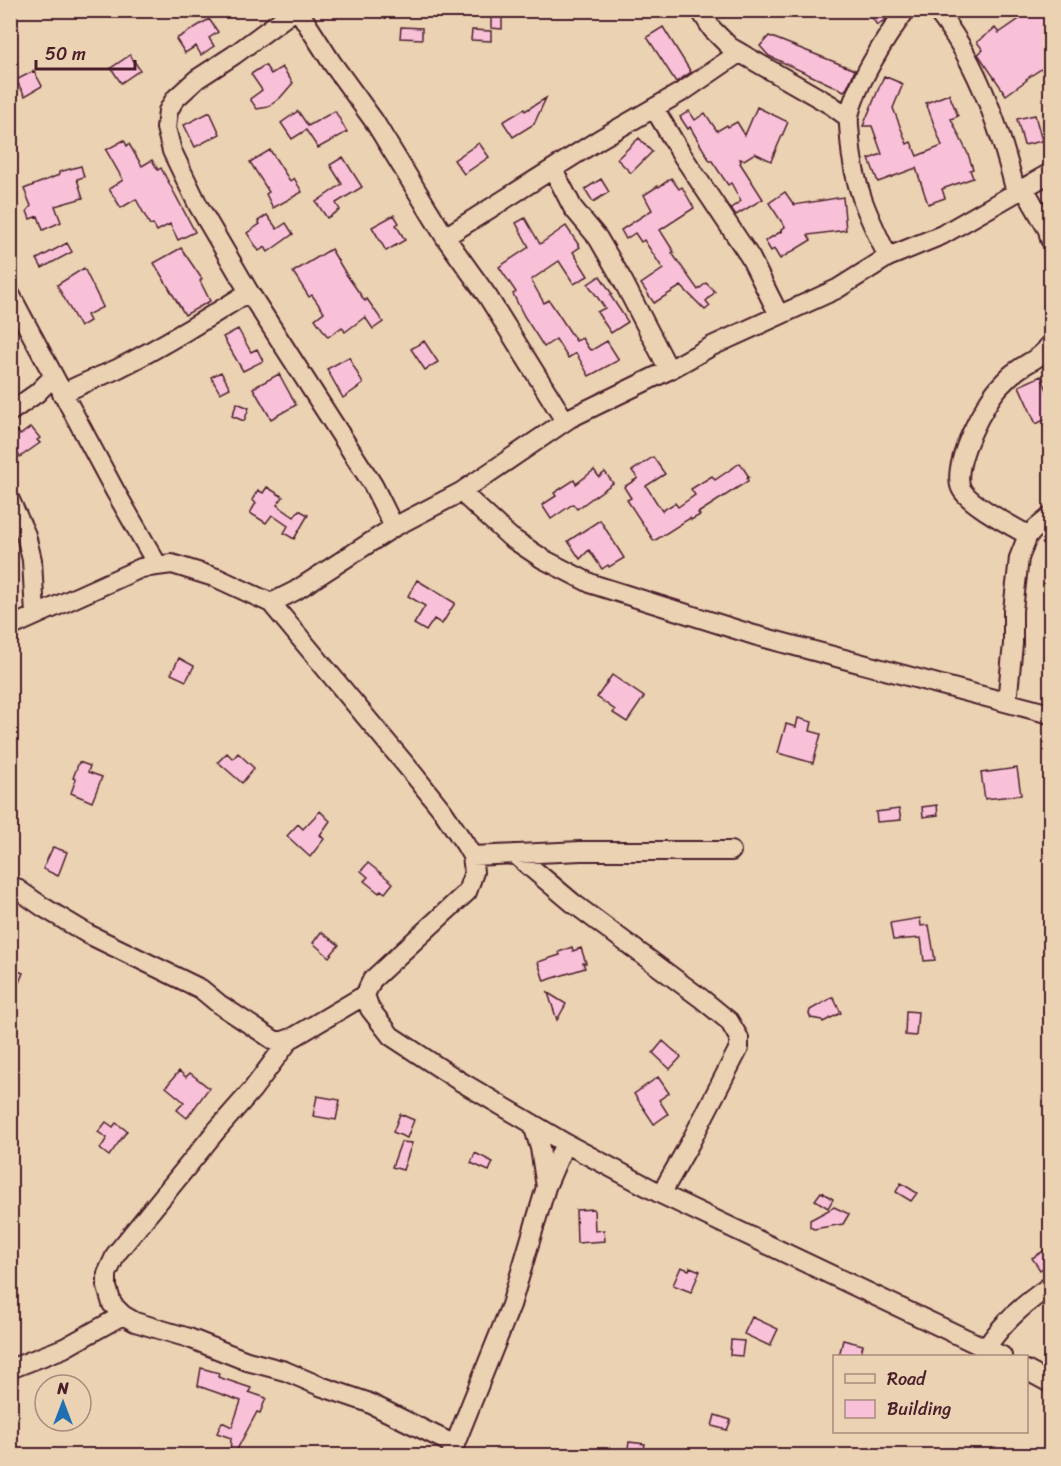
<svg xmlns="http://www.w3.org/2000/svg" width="1061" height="1466" font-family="Sriracha,sans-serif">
<rect width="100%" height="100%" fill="#ebd2b3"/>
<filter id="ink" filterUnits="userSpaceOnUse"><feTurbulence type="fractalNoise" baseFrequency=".0167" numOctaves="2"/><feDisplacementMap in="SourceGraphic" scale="12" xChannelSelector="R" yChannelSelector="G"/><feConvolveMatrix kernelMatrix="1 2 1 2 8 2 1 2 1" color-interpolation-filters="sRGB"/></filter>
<g filter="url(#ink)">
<path fill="#f8c1d8" stroke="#4a1f2b" stroke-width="1.5" d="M491,10H502V29L491,28Z
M867,10H892L885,20L877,25Z
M1022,10H1050V21L1044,25L1050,35V63L1026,79L1027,80L1006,95L978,54L983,50L977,42L995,28L999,33L1025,15Z
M209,19L218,32L209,38L214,46L201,55L196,46L185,53L176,39Z
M401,27L422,28V39L400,38Z
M663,27L691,72L676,82L647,37Z
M472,30L491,31V41L471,40Z
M769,36L855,70L847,88L844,91L769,56L760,46Z
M130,55L140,70L121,83L111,68Z
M265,65L271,74L282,67L293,83L280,98L268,107L257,109L250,99L262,90L251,74Z
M34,71L42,86L25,96L16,80Z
M884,76L903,84L893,108L907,144L911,142L917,156L942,146L926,103L949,94L958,116L951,119L968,154L973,169L970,170L973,178L942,189L945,198L928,204L916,168L878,182L869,159L882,154L872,126H863Z
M546,98L534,124L513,137L503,122L524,109L525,111Z
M757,107L788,122L771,161L755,153L744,160L740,159L741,162L740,163L763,199L736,215L731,208L741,201L731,183L728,185L712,161H710L690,127L688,129L680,117L689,111L695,120L705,113L717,131L727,125L728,127L737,122L745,135Z
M298,111L308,126L335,111L347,132L318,148L306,130L292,139L281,123Z
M210,112L220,134L195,147L184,125Z
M1035,115L1042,141L1024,145L1017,119Z
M639,138L652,152L631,173L617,159Z
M124,140L127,146L129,144L142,166L152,160L158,170L161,168L195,232L178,240L170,224L157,231L153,224L150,225L136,199L121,208L109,189L123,180L106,150Z
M479,143L489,157L464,174L454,160Z
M270,150L290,181L294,178L302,192L273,208L266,194L269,192L250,162Z
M343,157L362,187L336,203L340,210L327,218L316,202L342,184L330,165Z
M81,166L84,177L77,179L83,198L55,206L61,222L43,230L38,216L30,219L27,211L31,206L24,189L59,175V172Z
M671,178L679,189L682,187L694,208L660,230L674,252L672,253L698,290L706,283L715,292L706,301L710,306L705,310L681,286L654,303L641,284L663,269L644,240L641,242L635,233L626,239L621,230L652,210L644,195L658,186L659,187Z
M601,179L609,192L593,202L585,189Z
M785,192L794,205L843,197L846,230L808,235L811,240L780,259L774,249L771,251L765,241L782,231L781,230L785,227L769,203Z
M267,215L277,229L286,223L293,234L268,252L265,247L259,251L247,233L260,224L258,221Z
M394,215L399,223L396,225L405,240L386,251L372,227Z
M525,218L540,244L566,226L580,247L573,252L588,276L574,284L559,261L531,280L544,303L549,300L576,341L582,338L589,349L592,350L607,341L619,360L589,376L576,353L568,358L556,339L544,347L524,316L513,294L516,292L499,267L529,247L516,223Z
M67,243L72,252L42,268L37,259Z
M181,248L202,279L200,281L210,301L185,315L154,263Z
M331,249L346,274L365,301L367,299L383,322L373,329L365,317L345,332L342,327L328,337L315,319L324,312L312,295L309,297L293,272Z
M84,268L103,307L87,315L90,321L80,327L57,285Z
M600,276L612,294L610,295L628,322L611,333L597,312L605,308L588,284Z
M238,329L251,352L257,349L263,361L243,371L223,337Z
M424,341L438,362L425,370L411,349Z
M349,357L363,384L343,398L327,369Z
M221,372L230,388L220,393L211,377Z
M279,374L296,405L271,419L253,388Z
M1041,376L1050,397V417L1036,424L1019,386Z
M237,403L249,408L244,421L232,416Z
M31,427L40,438L37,440L40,443L20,457L10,443V436L18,431L20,435Z
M653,457L665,474L646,486L662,511L675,503L678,507L695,495L691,489L712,476L715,480L740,463L749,477L747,478L748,481L698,513L700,515L691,520L690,518L654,541L627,500L631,498L624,487L638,478L632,471Z
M594,470L599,477L605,472L613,483L577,509L573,504L551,519L542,505L556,496L554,493L574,480L576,484Z
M267,487L283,497L277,505L294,517L299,510L308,515L294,539L284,533L288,526L272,515L266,523L250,513L256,503L252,500L258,490L263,493Z
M600,520L624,558L609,567L608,565L602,569L589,550L580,559L568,541Z
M417,580L455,603L442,624L434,619L426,631L414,624L425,606L408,596Z
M179,658L194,666L186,681L171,674Z
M612,675L644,697L627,722L613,713L615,710L597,697Z
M798,718L812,722L810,731L821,734L813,763L778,753L786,724L796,727Z
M227,753L233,759L238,753L254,768L242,783L218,762Z
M79,762L90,766L88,772L102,777L92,802L71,793L76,779L73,778Z
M1017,768L1021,795L985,799L981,773Z
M937,805L938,815L923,817L922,807Z
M899,809L901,820L877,822L876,812Z
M320,811L330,821L320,835L324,839L310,857L287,836L298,824L303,829Z
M53,847L67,852L58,876L43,869Z
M368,863L393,883L385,893L381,890L379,893L364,881L368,877L361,871Z
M920,918L921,926L929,925L935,960L924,961L921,938L893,940L890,923Z
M321,932L339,945L329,957L313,943Z
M572,947L573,951L581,948L586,963H583L585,968L544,981L538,962L560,955L559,952Z
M10,968L23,973L11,1002H10Z
M548,993L566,1004L557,1020Z
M833,997L841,1013L823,1022L822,1020L811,1018L809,1014L810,1010Z
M906,1011L918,1012L916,1036L905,1035Z
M663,1041L681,1057L670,1069L653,1053Z
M179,1071L186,1077L190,1073L209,1088L187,1118L177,1110L184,1102L166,1087Z
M658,1077L669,1093L659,1100L668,1114L654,1124L634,1094Z
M317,1096L340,1100L336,1120L313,1116Z
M400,1114L414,1120L407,1138L393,1132Z
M106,1122L113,1127L116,1123L127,1131L109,1156L100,1149L107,1138L98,1132Z
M401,1142L412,1143L403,1170L392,1167Z
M475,1153L493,1162L489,1171L471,1163Z
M901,1183L917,1193L911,1201L896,1192Z
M821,1192L833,1199L828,1208L815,1200Z
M834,1207L849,1214L843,1224L814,1229L810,1227V1220Z
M594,1209L595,1231L604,1230L605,1241L577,1243L576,1210Z
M1050,1247V1263L1040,1270L1032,1258Z
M681,1267L689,1270L690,1267L700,1271L691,1292L673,1285Z
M752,1317L778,1329L770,1346L744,1334Z
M731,1340L744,1341L742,1356L730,1355Z
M843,1340L863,1345L860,1356H839Z
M201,1368L219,1373L218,1377L251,1388L249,1392L266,1398L260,1413L257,1412L234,1455H230L231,1438L217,1433L222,1422L232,1427L241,1401L198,1386Z
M715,1415L731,1420L727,1430L712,1426Z
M629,1442L645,1444L643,1455H627Z"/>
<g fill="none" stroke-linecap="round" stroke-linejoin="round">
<g stroke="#4a1f2b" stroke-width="22">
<path id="minor" d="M295,10L234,55L197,79L175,99L168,111L166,128L172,151L198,205L249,292L373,485L394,527
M298,10L332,63L374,121L445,237L488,297L565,421
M700,10L712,29L730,47L831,105L849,118
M936,10C977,60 1001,131 1016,193
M654,108L682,155L750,257L779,315
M553,169L573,208L598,238L623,281L669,370
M1024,188L1048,230L1050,239
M445,237L600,139L685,90L739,53
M888,257C868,216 853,185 850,139C850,132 848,123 849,116C856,84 886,37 906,10
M10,294L115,491L158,566
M62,394C80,384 99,377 117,369C163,346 206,319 249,292
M10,412L37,393L53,377
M461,492L510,537L543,559L592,584L754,635L1050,714
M10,500L26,535L32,560L35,615
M1028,535C1012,526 967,503 961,488C951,466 985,400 1002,384C1006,380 1010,375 1015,372C1027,362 1042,358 1050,344
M271,603L295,591L394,527L461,492L570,418L669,370L712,346L837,289L888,257L942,235L1050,173
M10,627L141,568L172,564L217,578L271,603L415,776L442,810L465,844L472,856L474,872L467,892L372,980L365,995L370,1009L391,1036L458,1080L565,1143L661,1194L1002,1356
M1007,702L1013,644V610L1019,558L1028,535L1050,517
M515,854L573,903L702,999L729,1021L739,1038V1048L690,1143L661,1194
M472,856L581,851H731
M10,884L43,907L88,934L201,989L219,1004L275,1041H283L294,1037L365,995
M290,1039L252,1090L216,1131L116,1254L107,1274V1287L112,1304L123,1315L135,1322L189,1338L247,1361L285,1371L320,1386L367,1402L455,1445
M533,1125L540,1148L546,1187
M986,1348C1004,1321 1024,1304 1050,1286
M10,1369L64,1348L123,1315
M1026,1370L1050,1383
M451,1454L511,1305L546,1187L565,1143"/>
</g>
<use href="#minor" stroke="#ebd2b3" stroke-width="18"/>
</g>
</g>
<rect width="1061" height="1466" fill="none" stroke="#ebd2b3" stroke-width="36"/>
<rect x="18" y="18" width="1025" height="1430" fill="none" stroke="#4a1f2b" stroke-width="2" filter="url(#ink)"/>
<rect x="833" y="1355" width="195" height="78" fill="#ebd2b3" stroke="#ab8a7d" stroke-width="1.5"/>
<rect x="845" y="1374" width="30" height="9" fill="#ebd2b3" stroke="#ab8a7d" stroke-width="1.5"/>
<text x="887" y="1385" font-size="18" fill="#4a1f2b">Road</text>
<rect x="845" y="1400" width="30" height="18" fill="#f8c1d8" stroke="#ab8a7d" stroke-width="1.5"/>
<text x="887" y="1415" font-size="18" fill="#4a1f2b">Building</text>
<g transform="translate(63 1403)"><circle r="28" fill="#ebd2b3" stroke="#ab8a7d" stroke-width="1.5"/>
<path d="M0-4.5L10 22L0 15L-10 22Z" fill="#1f6fb2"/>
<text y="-9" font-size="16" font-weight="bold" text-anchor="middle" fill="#4a1f2b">N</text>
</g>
<path d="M36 60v9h99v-9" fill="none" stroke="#4a1f2b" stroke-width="3"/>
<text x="45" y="60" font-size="18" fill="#4a1f2b" stroke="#ebd2b3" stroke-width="4.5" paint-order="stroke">50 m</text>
</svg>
